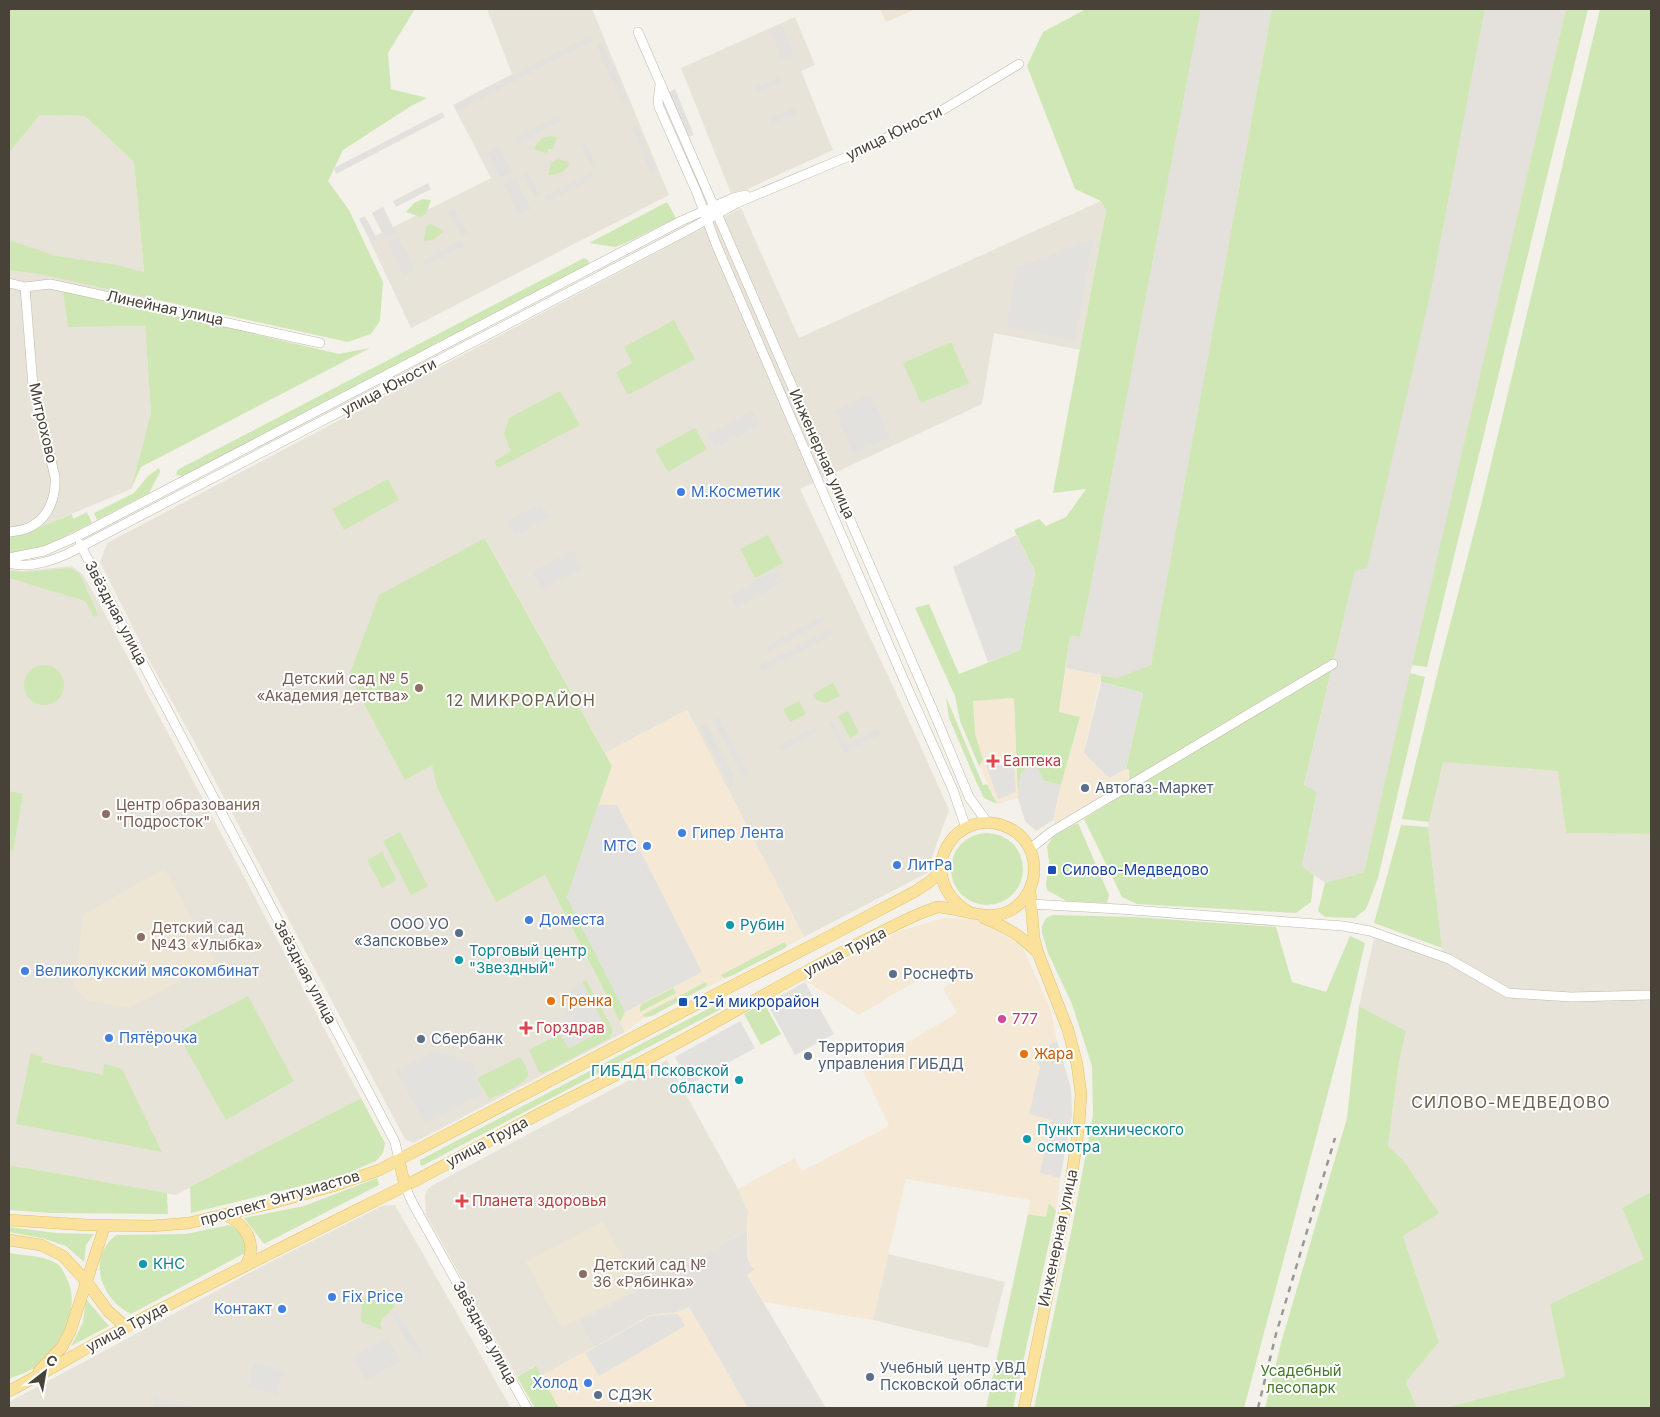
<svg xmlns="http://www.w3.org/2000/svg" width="1660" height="1417" font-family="Inter,sans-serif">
<rect width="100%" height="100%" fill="#f4f1ea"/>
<path fill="#e8e3d8" d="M487,9H592L669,195L411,328L369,239L491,178L453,105L512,74Z
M795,17L815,65L801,71L833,150L732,196L681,68Z
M40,115L85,116L134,162L147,309L69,327L145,326L151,413L131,489L33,530L9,535V153Z
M1101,201L1106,211L1080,350L994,333L982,404L800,489L906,714L949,810L932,857L929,872L804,937L687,710L605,753L486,539L349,676L405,779L432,764L437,788L496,901L545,875L625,1032L413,1143L405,1139L194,741L150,662L100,562L107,543L741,208L799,338Z
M72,566L83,575L97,599L361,1098L176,1195L9,1165V569L23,571Z
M1442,761L1559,771L1566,833L1651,834V1192L1622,1208L1645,1259L1550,1304L1565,1377L1444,1408H1417L1406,1382L1439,1342L1403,1236L1404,1161L1388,1146L1399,1062L1406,1031L1359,1006L1374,938L1439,959L1442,948L1428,827Z
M667,1060L738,1189L748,1211L747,1231L580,1321L594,1347L541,1376L535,1366L517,1377L426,1215L425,1196L427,1190L431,1186Z
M395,1205L511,1408H9V1402L270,1262L382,1206Z
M888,1254L1005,1282L988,1348L873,1320Z"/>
<path fill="#f5e9d6" d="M1066,668L1101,675L1084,753L1109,778L1126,769H1129L1130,791L1078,823L1060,832L1053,820L1061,785L1080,718L1059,712Z
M1014,698L1018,798L997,804L979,766L983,760L975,733L973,700Z
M687,710L804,937L731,976L645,1017L625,1032L545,875H574L612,767L605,753Z
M944,918L972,919L990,925L1023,948L1051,1010L1057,1041L1071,1089L1072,1116L1060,1178L1056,1211L1049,1204L1046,1217L1028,1214L1030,1200L906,1179L873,1320L764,1302L747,1275L753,1270L747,1258L748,1211L738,1189L795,1158L802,1171L889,1126L862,1069L957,1013L943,988L951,983L943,969L911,984L859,1015L804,980L899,931Z
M689,1307L748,1408H559L541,1376L650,1315L678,1312Z"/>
<path fill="#e4e0db" d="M1201,9H1272L1151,666L1117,678L1066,668L1070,636L1080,637L1088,600Z
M1485,9H1566L1364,872L1325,883L1302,866L1317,794L1304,786L1355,571L1432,286Z
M747,1231V1258L754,1270L747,1275L826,1408H748L689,1307L678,1312L650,1315L594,1347L580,1321Z"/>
<path fill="#ede6d4" d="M880,9H916L886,22Z
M164,869L215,961L130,1008L88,1001L73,986L84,914Z
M603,1221L639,1287L562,1328L526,1262Z"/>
<path fill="#cfe7b4" d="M9,9H415L388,53L391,89L427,98L411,106L343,150L328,181L349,210L383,282L380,321L371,334L348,342L40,274L9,270V240L56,256L117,265L144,272L134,162L85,116L40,115L9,153Z
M1086,9H1201L1088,600L1080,637L1070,636L1059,712L1080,717L1061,785L1044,781L1032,760L1020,776L1018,798L1014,698L973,701L975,733L983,760L979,766L960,721L955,696L915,608L929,604L959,674L1020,650L1035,572L1014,530L1039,519L1046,526L1066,517L1086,489L1053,493L1106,211L1101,201L1075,189L1027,66L1043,32Z
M1272,9H1485L1432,286L1367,568L1355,571L1304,785L1317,793L1302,866L1314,875L1311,902L1296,913L1137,904L1122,897L1084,819L1130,790L1129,769H1126L1143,693L1101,682V675L1117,678L1151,665Z
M1566,9H1588L1427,667L1412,665Z
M1600,9H1651V834L1566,833L1558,771L1443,762L1429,822L1402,819L1439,667L1481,505Z
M551,136L557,137L553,149H549L546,153L533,149L541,139Z
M558,159L570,163C565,172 558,175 548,175L551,163Z
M423,199L431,200L426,214L420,217L406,212L414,203Z
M667,202L676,218L626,243L615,247L589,243Z
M431,224L444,231L433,240L424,241L426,227Z
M584,258L588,260L589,263L587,266L183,476L176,475L177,471L179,469Z
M63,291L147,309L339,354L370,348L141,467L131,489L151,413L145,326L68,327Z
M674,320L695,359L628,395L616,372L632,363L624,347Z
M951,342L969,383L921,403L903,363Z
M560,391L580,425L500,467L496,466L495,461L511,451L504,434L509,418Z
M695,428L707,449L668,472L655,450Z
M159,468L160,472L149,493L97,520L94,513L134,493L148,476Z
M388,479L399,500L344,530L332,509Z
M87,512L92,523L45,546L9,553V535L33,530L72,514L73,519Z
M768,535L783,563L755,578L740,549Z
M485,538L612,766L567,897L625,1012L620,1022L545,875L496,902L437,788L432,765L405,780L349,676L379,595Z
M71,568L80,574L98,615L94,617L85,601L9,578V571L24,572Z
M24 685a20 20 0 1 1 40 0a20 20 0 1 1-40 0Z
M1410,673L1425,677L1378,878L1366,909L1355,918L1325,917L1318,911L1325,883L1364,872Z
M833,683L840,696L826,703L817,700L813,694Z
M946,697L983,785L987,784L997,804L984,798L975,779L949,718Z
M799,701L806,714L790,722L783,709Z
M848,711L859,733L850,738L838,716Z
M9,791L23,794L13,851L9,850Z
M1078,823L1109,895L1107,903L1066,901L1047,890L1046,884L1049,861L1047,846L1054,835Z
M1401,825L1428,827L1442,948L1374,923Z
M400,832L428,886L411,895L383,841Z
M951 869a36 36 0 1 1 72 0a36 36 0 1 1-72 0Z
M382,852L397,880L382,888L367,860Z
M1053,915L1135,917L1276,927L1292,982L1326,992L1350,936L1365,943L1346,1025L1244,1408H1034L1071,1233L1093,1115L1092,1066L1072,1004L1048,953L1042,933V926L1046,918Z
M785,942L787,946L785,948L731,976L724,978L721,975Z
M586,980L613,1030L610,1038L548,1071L543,1073L539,1072L529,1050L560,1034L569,1048L606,1029L582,982Z
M706,982L707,985L705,987L652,1016L645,1017L642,1015Z
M673,988L676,993L640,1012V1007L642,1004Z
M248,996L294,1081L226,1120L177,1033Z
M723,1001L726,1002L725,1007L422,1166L420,1164V1160L422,1159Z
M764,1003L781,1034L761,1045L744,1014Z
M1359,1006L1406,1031L1399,1062L1388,1146L1404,1161L1439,1213L1403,1236L1439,1342L1406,1382L1417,1408H1265L1281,1343L1347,1118Z
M31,1053L43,1057L41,1062L103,1075L104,1064L122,1069L162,1152L16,1124Z
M520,1057C523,1062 527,1067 528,1072C530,1084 498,1095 489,1099L477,1078Z
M361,1098L385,1143L383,1153L376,1161L341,1176L191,1213L190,1187Z
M9,1165L167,1193L168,1214L51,1213L9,1210Z
M377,1178L379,1185L264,1244L244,1218L304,1206Z
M1651,1192V1408H1444L1565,1377L1550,1304L1644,1259L1622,1208Z
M1049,1203L1056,1211L1013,1408H986L1028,1214L1046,1217Z
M229,1225C242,1231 247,1239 245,1253L131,1314C101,1299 86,1259 116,1235L186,1234Z
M9,1227L56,1233L94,1234L86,1245L84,1262L66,1246L42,1238L9,1232Z
M9,1253C22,1255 43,1256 54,1262C61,1265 63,1271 66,1277C82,1305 62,1344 40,1364C32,1371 18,1375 9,1379Z
M383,1288L395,1306C390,1312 384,1316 380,1323L382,1330L361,1322L362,1299Z
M86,1299L109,1326L71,1346L83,1322Z
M536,1366L559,1408H535L517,1377Z"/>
<path fill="#e3e1de" d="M782,26L794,54L782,59L770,31Z
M590,35L593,41L457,111L454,105Z
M602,41L628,102L622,104L596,44Z
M780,76L782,82L758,92L756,87Z
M675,89L694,135L687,137L669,92Z
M794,108L796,114L772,124L770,118Z
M442,112L445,117L336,174L334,168Z
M558,115L561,121L518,144L515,138Z
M638,126L656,170L650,172L632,128Z
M585,142L597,165L592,168L580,145Z
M499,147L512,172L500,178L487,153Z
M528,172L540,195L535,198L523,175Z
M591,173L594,178L548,202L545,196Z
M515,178L531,209L519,215L503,184Z
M428,183L431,189L396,207L393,201Z
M383,207L396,233L385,239L372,213Z
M454,208L468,233L462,236L448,211Z
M365,216L378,241L372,244L359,219Z
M398,237L416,270L404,276L387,243Z
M1094,238L1075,341L1006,327L1016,268Z
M461,240L464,246L426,266L423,260Z
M871,394L890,437L853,454L834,411Z
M752,410L760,424L715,449L707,435Z
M541,503L550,517L515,537L506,522Z
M1016,535L1035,572L1020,650L988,662L953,567Z
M573,550L583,568L542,590L532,572Z
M778,568L785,581L737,608L730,596Z
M823,616L826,621L769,651L766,646Z
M831,629L833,635L762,672L759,666Z
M1101,682L1143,693L1126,769L1109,778L1084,753Z
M719,717L749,774L743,777L713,720Z
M833,721L846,745L878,729L881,734L844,753L828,723Z
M706,724L737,782L730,785L700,727Z
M815,727L818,732L781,751L778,746Z
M1032,759L1044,781L1061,785L1053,820L1036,831L1025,821L1018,798L1020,776Z
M985,762H1014L1016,792L998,799Z
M598,805H617L702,972L625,1012L567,897Z
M582,982L607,1029L569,1048L560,1034L571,989Z
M805,982L834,1034L795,1055L767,1003Z
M740,1021L755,1048L690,1084L675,1057Z
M1057,1041L1071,1089L1072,1116L1060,1178L1040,1173L1051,1120L1029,1114L1040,1067L1033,1052Z
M435,1051L475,1064L476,1079L483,1093L425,1123L396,1071Z
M397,1311L425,1357L419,1361L391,1314Z
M678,1314L685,1326L599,1376L585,1353L650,1316Z
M388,1338L400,1361L366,1380L353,1357Z
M254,1362L284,1371L277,1395L247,1386Z
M155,1397L197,1408H159L152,1406Z"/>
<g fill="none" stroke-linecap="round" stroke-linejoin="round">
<g stroke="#c0b9ac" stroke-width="10">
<path id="minor" d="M638,32L935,715L969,797L987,822
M660,85L658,101L659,107L697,193L716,244L903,678L953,790L966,828
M9,283L25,287L50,284L320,343
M9,532C16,531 26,530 32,526C50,516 56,495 55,477L33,386L25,287
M80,544L395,1142L399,1160
M9,558L44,551L76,537L681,221L733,198L746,195
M9,563C28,569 49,562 67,554L686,231L737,203L854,154L941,111L1019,64
M1030,849L1051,832L1333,664
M1030,904L1119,909L1343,926L1370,931L1449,959L1508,993L1571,997L1651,995
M405,1186L412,1202L527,1408"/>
</g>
<g stroke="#e0c06c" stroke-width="12">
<path id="major" d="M984,918C1006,927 1020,935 1037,952
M399,1160L405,1186
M226,1215C246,1225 258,1244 246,1265
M9,1220L87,1225L152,1226L189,1223L276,1202L333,1186L379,1170L724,990L830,936L914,892L928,883L941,872
M9,1240L41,1245L63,1256L86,1281L108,1311L126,1327
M39,1371L62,1347L70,1332L105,1225
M9,1391C50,1370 89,1346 130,1325C222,1277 315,1231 407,1185C450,1163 492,1139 535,1116C578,1094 621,1073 664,1050C727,1017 788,980 852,947C876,935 901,921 926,911C931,910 935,907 939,907C940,907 952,909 953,909C973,913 994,921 1013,909C1041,890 1042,846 1011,829C957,800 909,876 969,912
M1024,1408L1071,1181L1079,1124L1081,1094L1077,1064L1068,1030L1038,953L1034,938L1030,891"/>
</g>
<use href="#minor" stroke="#fff" stroke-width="9"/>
<use href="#major" stroke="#fbe29c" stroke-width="11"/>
<path stroke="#989898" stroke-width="2.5" stroke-dasharray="6 6" stroke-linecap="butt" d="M1258,1408L1276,1334L1335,1138"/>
</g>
<g fill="#3f7fe0" stroke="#fff" stroke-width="2">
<circle cx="681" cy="492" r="5"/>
<circle cx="682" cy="833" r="5"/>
<circle cx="647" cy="846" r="5"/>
<circle cx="897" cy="865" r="5"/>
<circle cx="529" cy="920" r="5"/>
<circle cx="25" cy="971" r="5"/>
<circle cx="109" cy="1038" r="5"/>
<circle cx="332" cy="1297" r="5"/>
<circle cx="282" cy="1309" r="5"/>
<circle cx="588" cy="1383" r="5"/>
</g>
<g fill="#8d6e63" stroke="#fff" stroke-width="2">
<circle cx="419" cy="688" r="5"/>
<circle cx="106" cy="814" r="5"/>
<circle cx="141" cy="937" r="5"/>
<circle cx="583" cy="1274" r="5"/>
</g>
<g fill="#e0444e" stroke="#fff" stroke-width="2">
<path d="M990.5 753.5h5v5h5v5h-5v5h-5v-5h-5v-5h5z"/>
<path d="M523.5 1020.5h5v5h5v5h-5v5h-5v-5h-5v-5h5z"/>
<path d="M459.5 1193.5h5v5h5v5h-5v5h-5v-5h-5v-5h5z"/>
</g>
<g fill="#5c6f8a" stroke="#fff" stroke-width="2">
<circle cx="1085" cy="788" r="5"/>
<circle cx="459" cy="933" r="5"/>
<circle cx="893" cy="974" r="5"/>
<circle cx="421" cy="1039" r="5"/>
<circle cx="808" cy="1056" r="5"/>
<circle cx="870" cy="1377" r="5"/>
<circle cx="598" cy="1395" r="5"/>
</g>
<g fill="#1a4fb4" stroke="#fff" stroke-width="2">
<rect x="1047" y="865" width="10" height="10" rx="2.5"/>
<rect x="678" y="997" width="10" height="10" rx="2.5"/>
</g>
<g fill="#0f9aa8" stroke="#fff" stroke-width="2">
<circle cx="730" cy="925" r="5"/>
<circle cx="459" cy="960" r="5"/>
<circle cx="739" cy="1080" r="5"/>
<circle cx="1027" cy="1139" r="5"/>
<circle cx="143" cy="1264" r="5"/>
</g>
<g fill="#e8710a" stroke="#fff" stroke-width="2">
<circle cx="551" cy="1001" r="5"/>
<circle cx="1024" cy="1054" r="5"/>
</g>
<circle fill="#d1479c" stroke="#fff" stroke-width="2" cx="1002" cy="1019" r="5"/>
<g text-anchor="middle" stroke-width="4" stroke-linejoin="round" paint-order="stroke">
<g font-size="15" fill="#484238" stroke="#fff">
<text transform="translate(894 133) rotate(-26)" y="5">улица Юности</text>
<text transform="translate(165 308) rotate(12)" y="5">Линейная улица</text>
<text transform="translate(389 387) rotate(-28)" y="5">улица Юности</text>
<text transform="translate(43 423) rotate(77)" y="5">Митрохово</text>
<text transform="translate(822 454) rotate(66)" y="5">Инженерная улица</text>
<text transform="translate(116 613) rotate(62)" y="5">Звёздная улица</text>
<text transform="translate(845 952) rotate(-27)" y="5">улица Труда</text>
<text transform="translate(305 972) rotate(62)" y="5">Звёздная улица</text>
<text transform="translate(487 1142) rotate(-28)" y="5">улица Труда</text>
<text transform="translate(280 1198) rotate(-16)" y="5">проспект Энтузиастов</text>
<text transform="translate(1058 1238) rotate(-78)" y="5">Инженерная улица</text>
<text transform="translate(127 1327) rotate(-28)" y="5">улица Труда</text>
<text transform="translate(485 1333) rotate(61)" y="5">Звёздная улица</text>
</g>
<g font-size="15" fill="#366cbe" stroke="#fff" text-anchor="start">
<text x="691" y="497">М.Косметик</text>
<text x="692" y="838">Гипер Лента</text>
<text x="637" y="851" text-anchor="end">МТС</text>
<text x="907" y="870">ЛитРа</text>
<text x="539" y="925">Доместа</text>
<text x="35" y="976">Великолукский мясокомбинат</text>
<text x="119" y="1043">Пятёрочка</text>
<text x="342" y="1302">Fix Price</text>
<text x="272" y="1314" text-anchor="end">Контакт</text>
<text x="578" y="1388" text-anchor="end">Холод</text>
</g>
<g font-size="15" fill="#785e54" stroke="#fff" text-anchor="start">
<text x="409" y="684" text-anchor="end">Детский сад № 5<tspan x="409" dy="17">«Академия детства»</tspan></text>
<text x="116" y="810">Центр образования<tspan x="116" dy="17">"Подросток"</tspan></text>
<text x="151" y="933">Детский сад<tspan x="151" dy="17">№43 «Улыбка»</tspan></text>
<text x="593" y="1270">Детский сад №<tspan x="593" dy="17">36 «Рябинка»</tspan></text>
</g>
<g font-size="15" fill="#be3a42" stroke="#fff" text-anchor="start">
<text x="1003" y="766">Еаптека</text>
<text x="536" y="1033">Горздрав</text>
<text x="472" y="1206">Планета здоровья</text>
</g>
<g font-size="15" fill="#4e5e75" stroke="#fff" text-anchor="start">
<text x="1095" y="793">Автогаз-Маркет</text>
<text x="449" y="929" text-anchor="end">ООО УО<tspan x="449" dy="17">«Запсковье»</tspan></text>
<text x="903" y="979">Роснефть</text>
<text x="431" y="1044">Сбербанк</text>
<text x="818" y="1052">Территория<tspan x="818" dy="17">управления ГИБДД</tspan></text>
<text x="880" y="1373">Учебный центр УВД<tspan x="880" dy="17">Псковской области</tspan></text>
<text x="608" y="1400">СДЭК</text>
</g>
<g font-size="15" fill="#164399" stroke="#fff" text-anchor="start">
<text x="1062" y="875">Силово-Медведово</text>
<text x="693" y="1007">12-й микрорайон</text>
</g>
<g font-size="15" fill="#0d838f" stroke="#fff" text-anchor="start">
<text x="740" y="930">Рубин</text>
<text x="469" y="956">Торговый центр<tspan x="469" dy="17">"Звездный"</tspan></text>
<text x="729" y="1076" text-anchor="end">ГИБДД Псковской<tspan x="729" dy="17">области</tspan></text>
<text x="1037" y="1135">Пункт технического<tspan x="1037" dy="17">осмотра</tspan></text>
<text x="153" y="1269">КНС</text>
</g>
<g font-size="15" fill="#c56008" stroke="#fff" text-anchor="start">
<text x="561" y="1006">Гренка</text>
<text x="1034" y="1059">Жара</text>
</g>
<g font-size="15" fill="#b23c85" stroke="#fff" text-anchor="start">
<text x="1012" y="1024">777</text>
</g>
<g font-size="15" fill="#47792c" stroke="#fff">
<text x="1301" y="1376">Усадебный<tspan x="1301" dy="17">лесопарк</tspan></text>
</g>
<g font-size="16" letter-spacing="1" fill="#6b6050" stroke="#fff">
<text x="521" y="706">12 МИКРОРАЙОН</text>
<text x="1511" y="1108">СИЛОВО-МЕДВЕДОВО</text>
</g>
</g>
<rect width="1660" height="1417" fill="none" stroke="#484238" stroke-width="20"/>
<g transform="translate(45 1372) rotate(31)" stroke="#ffffff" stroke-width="4" paint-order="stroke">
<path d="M0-4L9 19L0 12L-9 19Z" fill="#484238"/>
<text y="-8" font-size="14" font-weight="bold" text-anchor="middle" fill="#484238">С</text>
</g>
</svg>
